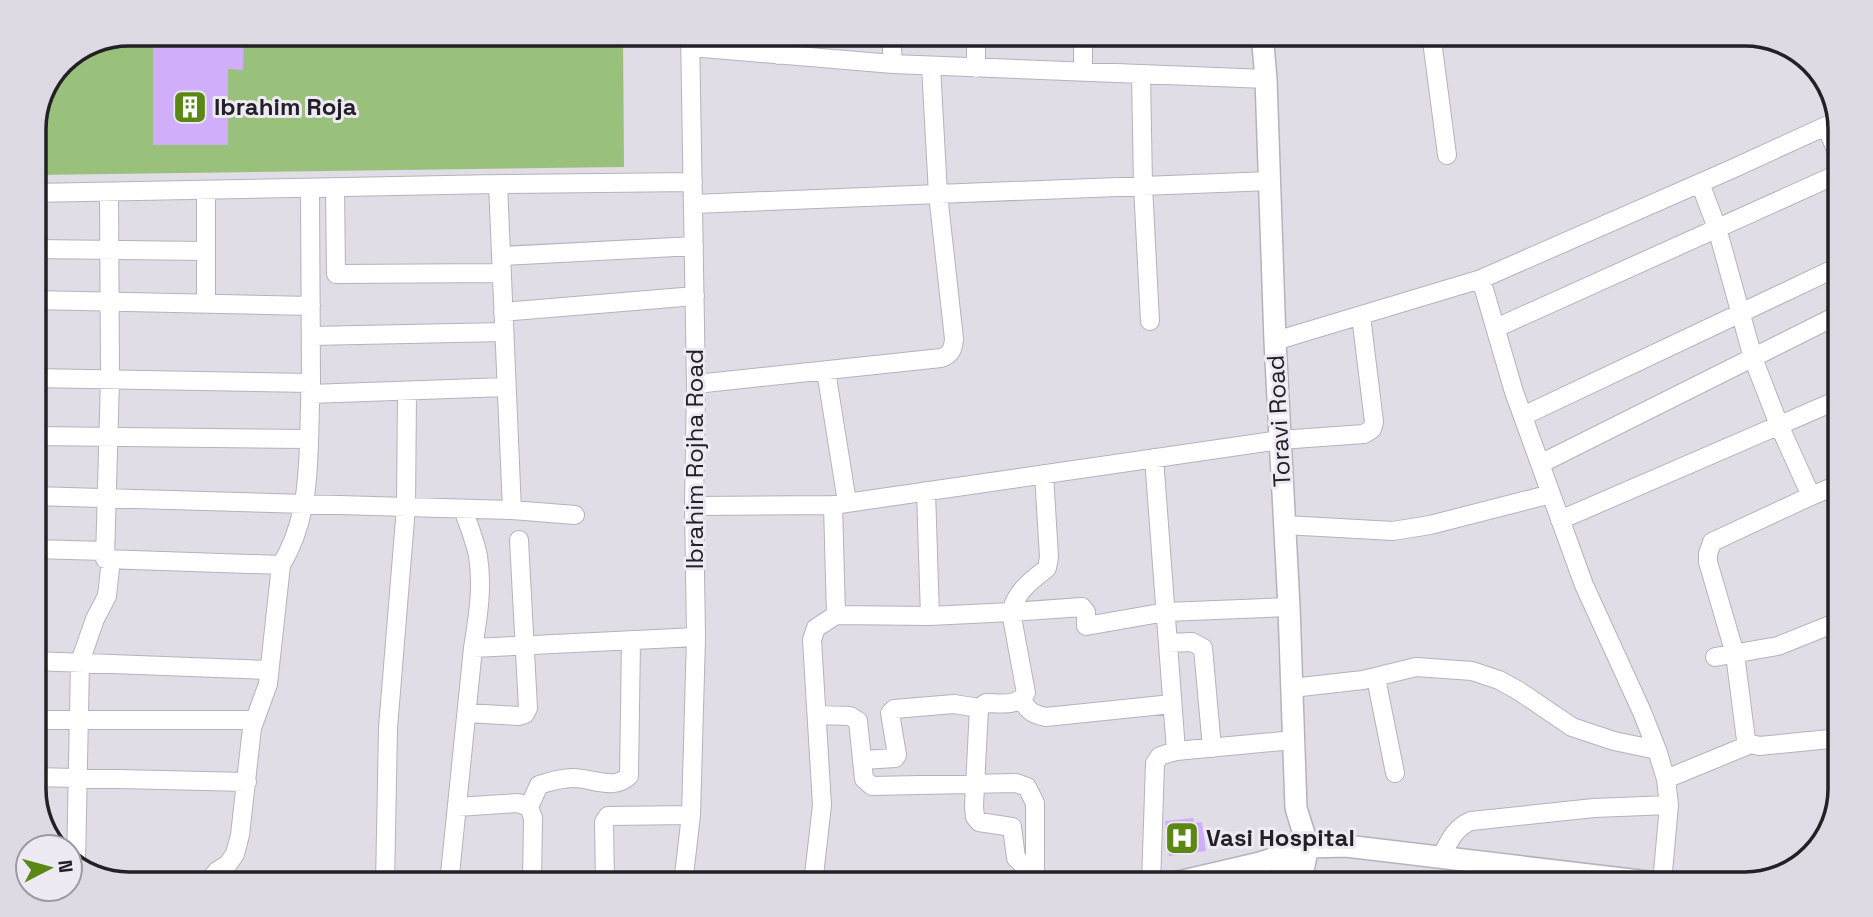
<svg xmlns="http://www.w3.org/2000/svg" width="1873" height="917" font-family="'Space Grotesk',sans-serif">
<rect width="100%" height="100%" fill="#e1dde6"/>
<path fill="#9ac17c" d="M128,33H623L624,167L35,175L33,122L61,61Z"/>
<path fill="#d1aefa" d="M153,33H244L243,70L228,69V145H153Z
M1193,818L1194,823L1202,822L1206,851L1169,856L1165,821Z"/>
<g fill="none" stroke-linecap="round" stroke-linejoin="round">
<g stroke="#b6b2bb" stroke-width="20">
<path id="minor" d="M778,33V55
M891,33L893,64
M1083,33V72
M1431,33L1447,155
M691,47L893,64L1266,79
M976,68V33
M1141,74L1143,186L1150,321
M1826,126L1840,159
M1700,183L1717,228L1753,358L1779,425L1811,496L1840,484
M335,187L336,274L501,273
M310,188L311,383
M33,193L498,184
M694,204L938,194L931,66
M33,249L206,251V190
M501,256L694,246
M1481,279L1514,392L1584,585L1642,712L1657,750L1666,779L1669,805L1662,883
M33,300L311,306
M206,304V251
M503,312L695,296
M1496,328L1840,173
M311,336L504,332
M1275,341L1481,279L1732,169L1839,120
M826,371L847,502
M33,378L311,383C307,445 315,510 281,565L105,559L110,379L109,192
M696,384L941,358C951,355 953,349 954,339L938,194L1270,181
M310,394L506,387
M1523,416L1840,266
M33,436L308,439
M1154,458L1176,751
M1540,464L1840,314
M926,491L930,616
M33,496L512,510L575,515
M1811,496L1712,542L1708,554V562L1735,654L1746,740L1751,744L1759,746L1840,738
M833,505L836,615L930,616L1011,612C1017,590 1030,582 1047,568L1049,557L1044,474
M694,506L833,505L1280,440L1364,434L1372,429L1374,422L1361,316
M463,509C468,524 475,540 478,556C483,587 478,617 473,648
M512,510L498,184L693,182
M1560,520L1840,399
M1285,525L1393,531L1430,525L1551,494
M33,549L105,551
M1168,643L1192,642L1203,648L1212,748
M1715,657L1778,646L1840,621
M33,661L269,670
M1376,678L1395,773
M1292,688L1363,680L1416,667L1472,671L1499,680L1519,691L1572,727L1614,741L1657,750
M1022,699C1028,712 1033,714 1046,717L1172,704
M467,713L519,716L525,714L528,708L519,540
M817,715L850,716L858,721L864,779L872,786L1016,783L1027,787L1035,803V882
M33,720H255
M863,760L895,758L897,755L890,713L894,709L954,704L979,708
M33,777L247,782
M1666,779L1751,744
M457,807L518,803L529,807L533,818L532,884
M529,807L539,785C551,781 561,778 573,778C592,778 614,791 629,776L631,640
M1441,857C1449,842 1454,828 1471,821L1594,808L1669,805
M76,865L80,662L95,619L107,596L111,559
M1035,876L1016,858L1012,827L979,822L975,817L974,806L979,708L986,703C1000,703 1018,707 1026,693L1011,612L1082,607L1086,612V626L1166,612L1289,607
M206,884L217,871L228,864L235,854L240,835L252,728L268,684L281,565
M385,884L388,728L406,507L407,391
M449,884L473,648L696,637
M605,884L604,822L608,816L691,815
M683,884L691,815L696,637L694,506L696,384L690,33
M813,884L822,805L812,640L816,628L836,615
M1151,884L1155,763L1160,756L1176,751L1294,740"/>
</g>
<g stroke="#b6b2bb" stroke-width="24">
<path id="major" d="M1262,33L1266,79L1275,341L1289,607L1296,808L1308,847L1300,884
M1170,884L1260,863L1308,847L1346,846L1665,884
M1280,884L1288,845"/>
</g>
<path stroke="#a6a3aa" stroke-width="2.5" stroke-dasharray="3.5 5" stroke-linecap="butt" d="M255,38H493L558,33"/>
<use href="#minor" stroke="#fff" stroke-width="18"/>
<use href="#major" stroke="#fff" stroke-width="21"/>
</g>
<defs>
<g id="building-square" transform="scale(1.75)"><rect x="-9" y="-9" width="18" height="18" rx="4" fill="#5b8714" stroke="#eeeaf3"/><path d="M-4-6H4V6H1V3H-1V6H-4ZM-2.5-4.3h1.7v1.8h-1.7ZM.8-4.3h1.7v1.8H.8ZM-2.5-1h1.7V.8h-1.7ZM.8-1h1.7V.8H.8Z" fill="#fff"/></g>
<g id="hospital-square" transform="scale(1.75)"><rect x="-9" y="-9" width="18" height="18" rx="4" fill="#5b8714" stroke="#eeeaf3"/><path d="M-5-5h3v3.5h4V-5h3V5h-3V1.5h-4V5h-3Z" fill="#fff"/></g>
</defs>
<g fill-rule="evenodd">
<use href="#building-square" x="190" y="107"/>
<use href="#hospital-square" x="1182" y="838"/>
</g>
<g text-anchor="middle" stroke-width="6" stroke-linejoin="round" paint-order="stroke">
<g font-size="24" font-weight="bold" fill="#232125" stroke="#eeeaf3" text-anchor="start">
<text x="214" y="115">Ibrahim Roja</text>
<text x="1206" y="846">Vasi Hospital</text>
</g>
<g font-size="24" fill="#232125" stroke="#eeeaf3">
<text transform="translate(1279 421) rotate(-93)" y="8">Toravi Road</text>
<text transform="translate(695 459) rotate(-90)" y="8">Ibrahim Rojha Road</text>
</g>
</g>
<path d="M0 0H1873V917H0ZM129 46H1745A83 83 0 0 1 1828 129V789A83 83 0 0 1 1745 872H129A83 83 0 0 1 46 789V129A83 83 0 0 1 129 46Z" fill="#dedae3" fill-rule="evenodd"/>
<path fill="none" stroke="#232125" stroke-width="3.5" d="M129 46H1745A83 83 0 0 1 1828 129V789A83 83 0 0 1 1745 872H129A83 83 0 0 1 46 789V129A83 83 0 0 1 129 46Z"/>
<g transform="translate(49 868) rotate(84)"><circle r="33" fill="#eeeaf3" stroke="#9d9aa1" stroke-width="2"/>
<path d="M0-5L12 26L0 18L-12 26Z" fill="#5b8714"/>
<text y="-10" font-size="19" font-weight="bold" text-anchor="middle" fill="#232125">N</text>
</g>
</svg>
